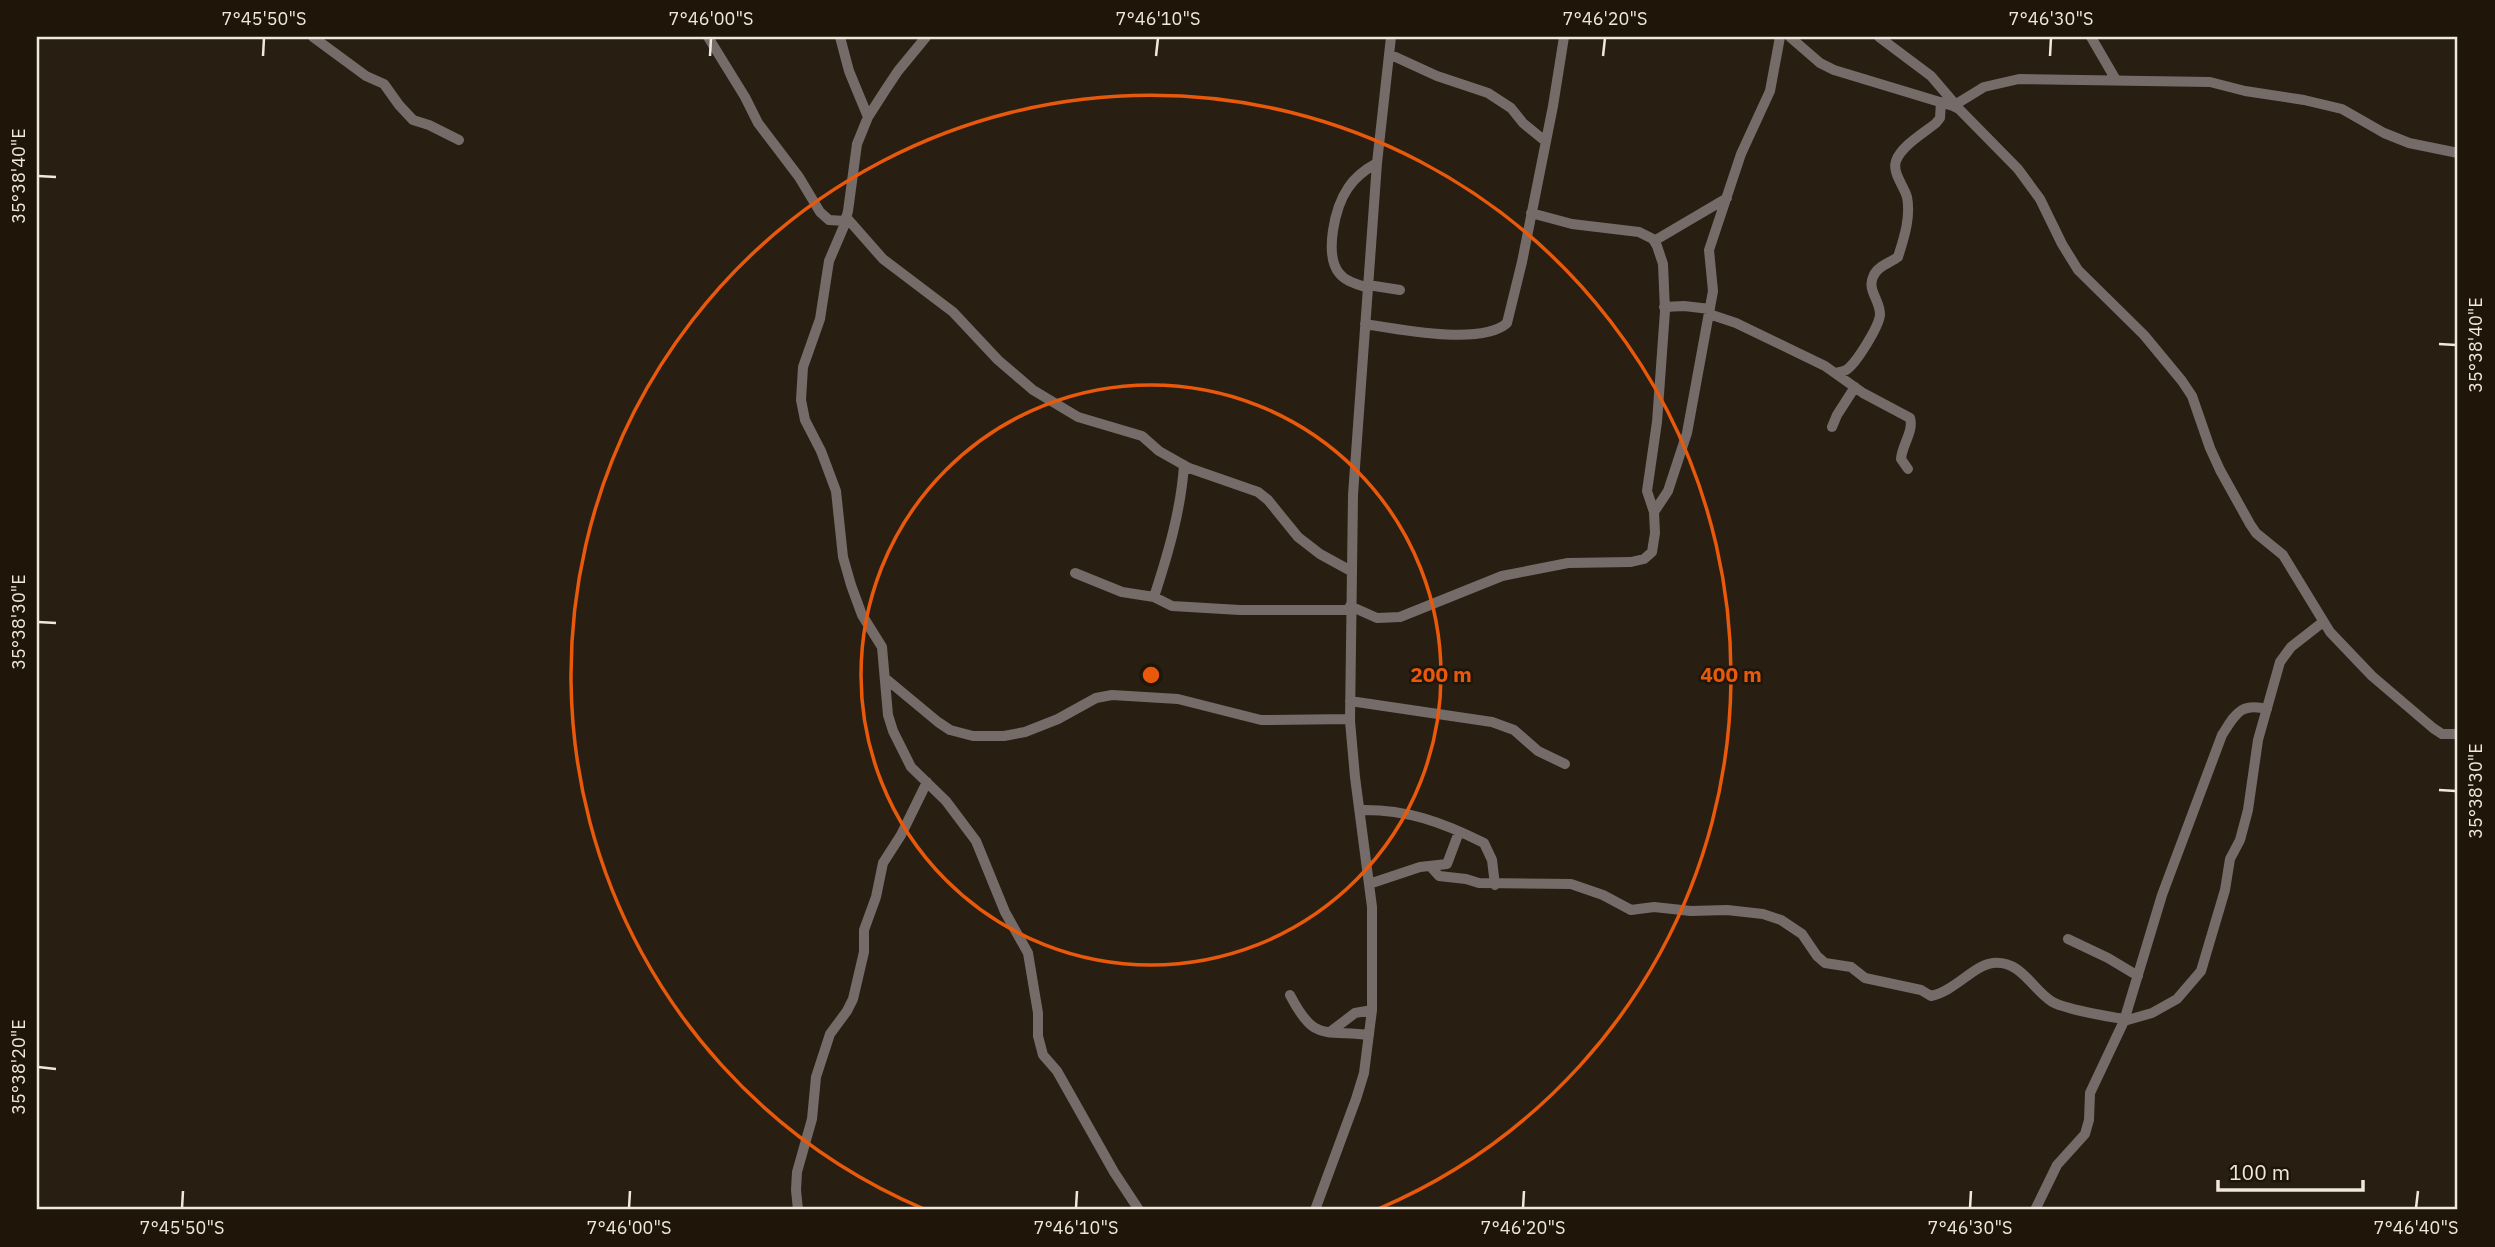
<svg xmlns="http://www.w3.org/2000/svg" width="2495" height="1247" font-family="'IBM Plex Sans',sans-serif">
<rect width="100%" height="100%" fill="#281f12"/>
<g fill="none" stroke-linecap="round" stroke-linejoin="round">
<path stroke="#756c6a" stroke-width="10" d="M313,37L366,76L384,84L399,105L413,120L429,125L459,140
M708,37L745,97L758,123L799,177L820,212L829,220L845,221
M840,37L849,71L868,117
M926,37L898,71L886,89L868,117L857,144L848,211L844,226L829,261L820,319L803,367L801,400L805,420L821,451L836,491L843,557L851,585L862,615L882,647L888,715L893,731L911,767L946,801L976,841L1005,912L1028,953L1038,1013V1036L1043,1055L1057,1071L1114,1172L1139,1210
M1790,37L1820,63L1834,70L1953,106L1959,109L2018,169L2040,199L2062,244L2078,270L2144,335L2182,381L2192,396L2210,448L2220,470L2250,524L2256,533L2283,555L2330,632L2372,676L2433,728L2442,734H2458
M1879,37L1931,76L1955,104
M2091,37L2116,80
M1389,54L1437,76L1488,93L1511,108L1523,123L1545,141
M1953,106L1984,87L2019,79L2210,82L2245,91L2304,100L2342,109L2384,133L2409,143L2458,153
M846,217L883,259L953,312L998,360L1033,390L1078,417L1142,436L1159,451L1189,468L1258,492L1268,500L1298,537L1320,554L1351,571
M1654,241L1727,198
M1368,285L1400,290
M1368,288C1357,284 1346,282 1339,273C1324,254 1335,207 1348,188C1355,177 1366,169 1377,163
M1664,307L1684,306L1710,309
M1709,314L1736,323L1825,366L1863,393L1910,418C1914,431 1902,445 1901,459L1908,469
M1365,324C1397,329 1482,346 1507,323L1522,262L1553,106L1564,37
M1835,373C1839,372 1843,372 1846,370C1856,364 1880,325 1880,314C1880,300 1867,290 1873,277C1877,266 1890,263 1898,257C1904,238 1911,217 1907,197C1904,186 1892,173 1896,161C1901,146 1924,133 1936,123L1940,118L1941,102
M1832,427L1837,415L1855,387
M1654,512L1668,491L1687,433L1713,291L1709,250L1741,154L1770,91L1780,37
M1075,573L1122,592L1154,597L1172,606L1240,610H1351
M1154,597C1168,554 1181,510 1184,465
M1350,606L1377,618L1400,617L1502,576L1568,563L1631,562L1644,559L1652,552L1655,533L1654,512L1647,491L1657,422L1665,311L1663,264L1657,246L1653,239L1639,232L1572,224L1531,213
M885,678L938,722L950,730L973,736H1004L1025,732L1058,719L1096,698L1112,695L1178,699L1261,720L1350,719
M1350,701L1492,722L1514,730L1538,751L1565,764
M1360,810C1406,809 1442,822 1484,843L1492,860L1495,885
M1430,866L1439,876L1466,879L1479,883L1571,884L1603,895L1631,910L1654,907L1691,911L1727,910L1763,914L1781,920L1802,934L1817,956L1825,963L1851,967L1865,978L1921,990L1931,996C1955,991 1974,965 1993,963C2021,960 2032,989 2051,1001C2063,1009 2110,1017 2125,1019
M1369,884L1420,867L1447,864L1459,832
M2068,939L2108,958L2138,976
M1290,995C1314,1041 1321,1030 1369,1035
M2124,1021L2152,1013L2177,999L2201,971L2225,890L2230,859L2240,840L2248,810L2258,740L2280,662L2291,647L2323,622
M1330,1032L1355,1013L1372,1010
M798,1210L796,1190L797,1172L812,1119L816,1077L830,1034L847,1011L853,999L864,952V930L876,897L883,863L901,835L927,782
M1315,1210L1356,1099L1364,1073L1372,1010V907L1355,777L1350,721L1353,495L1377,163L1391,37
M2035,1210L2057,1165L2085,1134L2089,1120L2090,1093L2124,1021L2162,895L2222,735C2235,715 2240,702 2267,709"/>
</g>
<path fill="none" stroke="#eee8df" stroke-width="2.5" d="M263,56L264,38M710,56L711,38M1156,56L1158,38M1603,56L1605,38M2050,56L2051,38M38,176L56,177M2439,344L2456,345M38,622L56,623M2439,790L2456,791M38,1067L56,1069M182,1208L183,1191M629,1208L630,1191M1076,1208L1077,1191M1523,1208L1524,1191M1970,1208L1971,1191M2416,1208L2418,1191"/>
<g fill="none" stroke="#e8590c" stroke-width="3.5">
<circle cx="1151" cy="675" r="290"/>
<path d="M924 1209A580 580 0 1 1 1378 1209"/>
</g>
<circle cx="1151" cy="675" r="10" fill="#e8590c" stroke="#1f1609" stroke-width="3.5"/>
<g font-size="21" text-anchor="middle" font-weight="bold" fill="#e8590c" stroke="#1f1609" stroke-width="5" stroke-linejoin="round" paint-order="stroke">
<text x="1441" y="682">200 m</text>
<text x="1731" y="682">400 m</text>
</g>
<rect width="2495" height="1247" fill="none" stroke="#1f1609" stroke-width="77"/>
<path d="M2218 1180v10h145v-10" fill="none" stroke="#eee8df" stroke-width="3.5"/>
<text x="2229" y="1180" font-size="21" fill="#eee8df" stroke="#1f1609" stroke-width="5" paint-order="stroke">100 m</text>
<rect x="38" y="38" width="2418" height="1170" fill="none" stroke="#eee8df" stroke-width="2.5"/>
<g font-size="18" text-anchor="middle" fill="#eee8df">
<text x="264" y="25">7°45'50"S</text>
<text x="711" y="25">7°46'00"S</text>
<text x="1158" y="25">7°46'10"S</text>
<text x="1605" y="25">7°46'20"S</text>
<text x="2051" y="25">7°46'30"S</text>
<text transform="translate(19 176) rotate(-90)" y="6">35°38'40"E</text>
<text transform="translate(2476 345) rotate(-90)" y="6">35°38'40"E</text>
<text transform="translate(19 622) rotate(-90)" y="6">35°38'30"E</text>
<text transform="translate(2476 791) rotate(-90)" y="6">35°38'30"E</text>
<text transform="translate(19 1067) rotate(-90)" y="6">35°38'20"E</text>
<text x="182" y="1234">7°45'50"S</text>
<text x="629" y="1234">7°46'00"S</text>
<text x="1076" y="1234">7°46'10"S</text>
<text x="1523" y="1234">7°46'20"S</text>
<text x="1970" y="1234">7°46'30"S</text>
<text x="2416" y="1234">7°46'40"S</text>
</g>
</svg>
